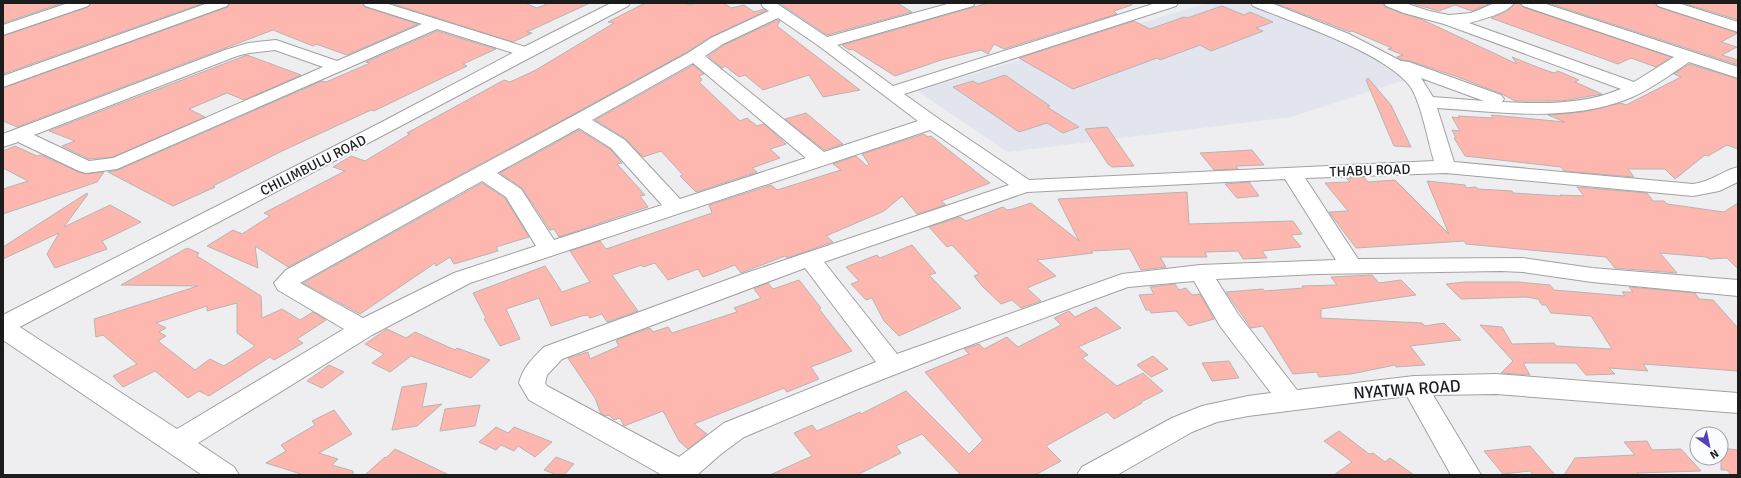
<svg xmlns="http://www.w3.org/2000/svg" width="1741" height="478" font-family="Signika,sans-serif">
<rect width="100%" height="100%" fill="#eeeef1"/>
<path fill="#e2e4ee" d="M1207,3H1254L1368,51L1405,80L1291,117L1007,152L918,91Z"/>
<path fill="#feb7ae" stroke="#b7b4b3" fill-rule="evenodd" d="M3,3H63L3,23Z
M91,3H204L3,74V36L88,7Z
M230,3H362L365,7L418,24L347,55L316,44L313,46L273,30L17,127L3,121V88L228,7Z
M390,3H525L537,8L549,3H590L527,32L532,33L513,42Z
M645,3H684L691,5L695,3H724L731,8L744,5L754,12L764,9L766,11L710,37L687,52L572,115L288,267L255,246L258,268L207,246L233,230L242,234L270,216L264,213L345,171L333,167L351,156L365,161L410,134L407,133L504,80L510,82L536,70L614,23L608,22Z
M779,3H897L912,12L827,35Z
M988,3H1132V5L1114,11L1117,14L1004,49L994,44L988,54L981,50L941,60L895,76L852,49L849,50L842,45Z
M1275,3H1383L1385,7L1423,20L1517,64L1512,57L1542,69L1554,73L1558,71L1579,80L1575,82L1602,94L1562,101H1515L1502,94L1458,77L1410,61L1401,60L1397,57L1403,55L1388,49L1392,48L1352,31L1350,32Z
M1410,3H1491L1472,11L1455,5L1439,11Z
M1515,3H1520L1523,7L1671,57L1656,67L1631,58L1618,64L1491,18L1507,11Z
M1548,3H1655L1658,7L1738,33L1721,42L1737,47L1722,55L1738,60V65Z
M1683,3H1738V20Z
M1222,6L1244,15L1250,12L1273,22L1256,28L1263,31L1211,51L1200,45L1160,60L1157,58L1073,89L1019,58L1134,21L1150,29L1184,17L1187,18Z
M778,20L780,21L777,26L860,90L823,97L809,75L763,90L745,75L739,77L725,66L722,68L708,56L724,45Z
M437,31L496,49L463,64L467,66L374,111L371,110L282,151L213,186L215,187L173,206L108,172L118,170L322,81L326,82L370,63L366,62Z
M247,55L301,75L244,100L227,93L189,109L205,117L113,157L89,159L62,146L75,141L49,131Z
M1689,64L1738,79V149L1727,145L1708,156L1705,155L1675,179L1665,169H1628L1634,177L1564,171L1561,167L1465,156L1454,138H1456L1452,130L1460,131L1452,117L1460,118L1458,116L1493,118L1491,115L1565,122L1548,115L1583,112L1621,103L1626,105L1681,77L1674,74Z
M693,65L704,74L699,76L702,80L699,82L740,121L747,118L757,126L764,124L786,144L770,149L780,158L752,168L757,172L696,192L680,176L683,175L661,151L643,157L626,139L595,120Z
M1005,75L1050,106L1047,107L1079,127L1063,133L1047,123L1019,132L953,87L973,81L978,84Z
M1368,78L1391,105L1411,147L1394,146L1366,80Z
M806,113L843,144L824,150L785,119Z
M1107,127L1134,166L1112,167L1108,164L1085,129Z
M579,130L610,149L622,163L617,164L645,195L640,196L648,207L559,237L554,229L550,230L522,188L500,173Z
M924,134L928,137L931,136L990,183L941,201L946,205L917,214L902,196L884,211L826,236L833,242L787,258L785,256L741,273L735,265L703,277L698,269L668,280L655,263L643,267L642,265L612,275L638,311L607,322L602,314L590,318L588,315L582,316L551,326L539,298L506,309L520,339L500,346L484,319L486,318L473,293L545,266L562,292L590,282L570,251L600,241L606,249L712,213L709,205L771,185L777,190L841,170L833,164L856,156L867,166L869,164L862,154Z
M15,146L37,156L41,155L79,172L86,174L104,172L97,182L3,214V189L28,181L3,168V151Z
M1252,150L1264,165L1236,166L1238,169L1214,170L1200,153Z
M1364,177L1368,182L1395,180L1449,234L1427,181L1465,185L1466,188L1476,187L1478,189L1512,191L1513,193L1561,196L1560,195L1584,196L1577,187L1647,193L1653,201H1664L1667,204L1724,212L1738,203V269L1727,258L1710,259L1706,257L1660,253L1677,273L1615,268L1606,257L1466,244L1464,241L1356,248L1329,212L1348,211L1325,183L1350,182L1346,178Z
M1249,182L1259,196L1237,198L1225,184Z
M482,183L505,198L529,237L496,247L498,251L454,264L450,257L436,266L435,263L360,314L303,283Z
M1187,192L1189,224L1293,221L1302,234L1291,235L1301,247L1262,251L1267,258L1243,259L1238,251L1205,252L1207,257H1160L1166,267L1141,270L1130,249L1091,251L1093,253L1037,260L1056,276L1027,288L1041,301L1021,308L1012,300L1001,304L982,286L974,276L979,274L952,245L947,247L929,227L960,217L966,221L1003,207L1007,210L1013,209L1031,203L1079,241L1058,199Z
M87,193L88,194L64,227L110,205L141,222L102,241L107,249L55,268L47,254L59,233L3,259V247Z
M912,245L936,273L929,275L961,308L899,336L884,321L872,298L866,300L851,284L859,281L846,267L877,255L880,258Z
M187,248L199,253L197,256L261,296L262,318L282,309L300,320L313,312L326,320L297,339L303,343L274,360L270,357L209,396L199,391L188,398L155,371L123,387L113,376L137,364L103,335L96,337L94,319L198,286L121,285ZM237,303V333L255,346L224,366L210,359L195,370L158,341L166,336L159,332L166,328L156,323L207,306V311Z
M1372,275L1379,283L1401,280L1416,295L1321,309V318L1422,323L1425,326L1444,323L1461,340L1410,346L1425,365L1396,367L1395,365L1351,374L1319,377L1317,372L1293,374L1263,326L1251,328L1226,292L1263,289L1265,291L1303,288L1302,286L1337,285L1331,277Z
M799,280L821,308L819,309L852,351L811,367L819,379L787,392L784,388L694,424L707,434L688,449L679,441L663,411L624,426L620,418L614,420L609,415L606,416L601,414L595,398L568,358L588,352L590,359L619,346L616,341L619,339L650,328L653,332L668,327L672,333L737,312L734,308L761,298L754,289L768,283L773,289Z
M1465,282H1518L1550,285L1554,290L1625,296L1622,292H1633L1629,287L1695,293L1699,299L1713,300L1738,328V371L1643,364L1648,371L1609,368L1615,374L1586,375L1576,363H1523L1530,375L1501,373L1513,361L1480,325L1502,327L1512,344L1554,343L1556,346L1612,349L1591,316L1551,313L1546,305H1542L1538,299L1526,297L1461,299L1446,284Z
M1175,284L1179,290L1186,288L1192,295L1200,294L1214,319L1189,326L1176,311L1151,313L1150,310H1146L1139,295L1154,294L1150,287Z
M1096,307L1121,328L1078,347L1088,355L1082,358L1117,386L1143,373L1163,391L1141,402L1142,403L1114,419L1107,412L1046,446L1061,461L1035,475H961L922,434L896,446L901,453L857,475H770L812,456L794,433L812,425L817,431L860,412L861,414L906,391L969,454L983,440L925,372L969,354L964,349L979,344L984,349L1007,337L1018,347L1061,325L1054,318L1069,311L1075,317Z
M387,329L406,338L415,332L455,350L457,348L490,360L471,378L411,356L390,372L372,363L384,354L365,344Z
M1153,356L1168,369L1151,377L1137,365Z
M1229,361L1239,378L1212,381L1202,363Z
M329,365L344,372L322,388L307,381Z
M427,383L422,407L442,404L417,426L392,430L402,387Z
M480,405L475,426L440,431L445,409Z
M334,410L352,434L319,453L338,459L332,465L353,471V475H304L266,463L286,451L281,445L315,425L312,421Z
M496,427L508,433L514,427L552,442L535,457L518,446L514,451L501,445L496,450L479,442Z
M1339,431L1369,454L1373,453L1385,462L1390,458L1414,475H1334L1352,462L1324,441Z
M1647,441L1652,450L1681,449L1701,471L1637,473L1639,475H1564L1575,458L1635,455L1624,442Z
M1530,446L1555,475H1533L1530,471L1503,474L1484,451Z
M1721,448L1738,450V475H1731L1727,470H1721Z
M395,449L449,475H365L385,457L386,458Z
M556,457L574,464L564,475H557L544,470Z"/>
<g fill="none" stroke-linecap="round" stroke-linejoin="round">
<g stroke="#a1a1a4" stroke-width="2">
<path id="minor" d="M68,3H90L88,6L3,35V25Z
M208,3H229L227,6L3,87V76Z
M363,3H385L532,49L534,52L532,55L526,57L437,29L117,169L86,173L79,171L18,142L3,147V134L225,50L248,43L276,40L337,61L422,24L365,6ZM275,50L323,67L113,158L89,161L34,135L237,56L249,53Z
M761,3H776L827,37L951,3H975L973,6L837,45L893,86L1156,3H1178L1176,6L904,94L939,119L1029,180L1434,161C1428,141 1421,102 1410,86C1384,52 1294,23 1253,6L1251,3H1271L1349,34L1401,61L1409,62L1501,95L1504,99L1502,102C1542,104 1583,105 1621,89L1444,24L1404,13L1386,6L1384,3H1405L1429,11L1449,15L1471,13L1495,3H1514C1508,13 1480,20 1469,23L1634,82L1674,57L1523,6L1521,3H1543L1738,67V78L1689,62C1670,75 1651,89 1630,98C1568,123 1501,112 1437,108L1454,162L1693,184C1711,182 1722,171 1738,167V182L1719,191L1693,196L1446,173L1305,178L1358,259L1523,258L1592,268L1738,280V296L1592,282L1523,272L1501,271L1318,274L1216,279L1238,314L1297,390L1414,376L1496,374L1738,393V413L1496,394L1433,395L1481,475H1451L1407,396L1248,416L1217,422L1192,432L1117,475H1077L1082,467L1172,418L1202,406L1248,396L1271,393L1220,326L1194,281L1128,287L957,350L858,389L744,437L721,454L697,475H662L529,400L519,383C523,367 533,358 544,347L743,274L1009,185L930,130L470,283L372,335L198,443L234,467L239,475H202L3,340V320L12,322L177,429L344,329L278,290L274,283L286,270L573,116L688,53L711,38L769,11L763,7ZM778,18L819,46L918,121L824,152L705,56L723,44ZM693,63L806,158L680,199L625,140L592,120ZM1421,78L1484,101L1433,97ZM579,128L611,148L662,205L554,240L521,189L497,173ZM1285,179L1336,260L1200,265L1122,274L897,354L824,262L1027,192ZM482,181L506,197L536,246L454,273L363,318L300,283ZM805,268L876,362L724,423L679,457L547,386L545,383L547,375L562,359Z
M1656,3H1678L1738,22V32L1658,6Z"/>
</g>
<g stroke="#a1a1a4" stroke-width="2">
<path id="major" d="M611,3H630L628,6L12,331L3,333V315L380,123L520,49Z"/>
</g>
<use href="#minor" fill="#fff" fill-rule="evenodd"/>
<use href="#major" fill="#fff" fill-rule="evenodd"/>
</g>
<g text-anchor="middle" stroke-width="4" stroke-linejoin="round" paint-order="stroke">
<g font-size="14" fill="#1c1c1d" stroke="#fbfcff">
<text transform="translate(313 165) rotate(-27)" y="5">CHILIMBULU ROAD</text>
<text transform="translate(1370 170) rotate(-2)" y="5">THABU ROAD</text>
</g>
<g font-size="17" fill="#1c1c1d" stroke="#fbfcff">
<text transform="translate(1407 389) rotate(-4)" y="6">NYATWA ROAD</text>
</g>
</g>
<rect width="1741" height="478" fill="none" stroke="#1c1c1d" stroke-width="8"/>
<g transform="translate(1709 446) rotate(147)"><circle r="19" fill="#fbfcff" stroke="#a2a2a5"/>
<path d="M0-3L7 15L0 10L-7 15Z" fill="#5440b8"/>
<text y="-6" font-size="11" font-weight="bold" text-anchor="middle" fill="#1c1c1d">N</text>
</g>
</svg>
